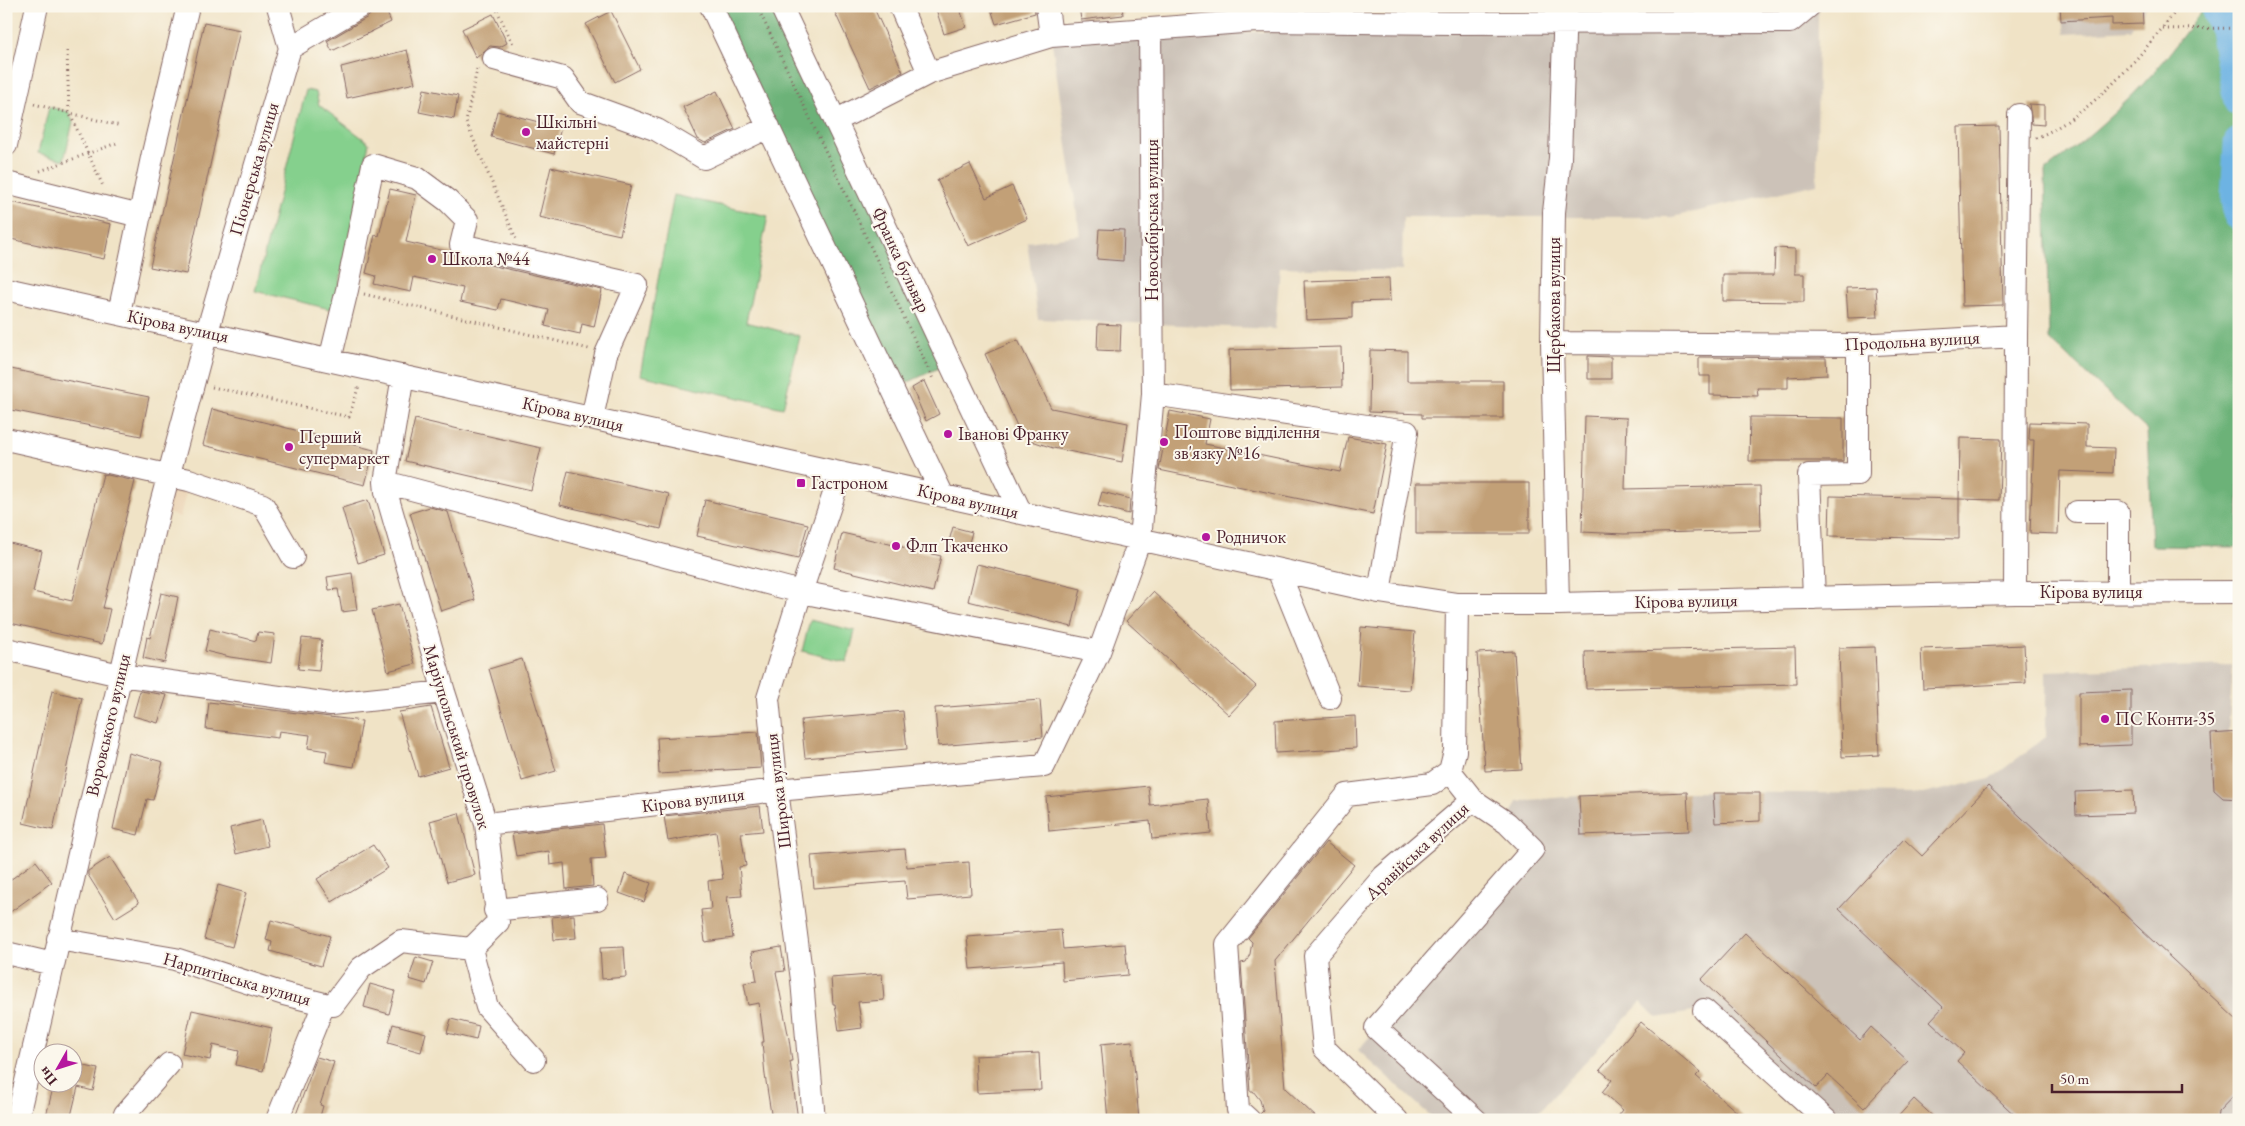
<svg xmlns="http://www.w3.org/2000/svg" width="2245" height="1126" font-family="'EB Garamond',serif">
<rect width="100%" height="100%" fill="#fbf7ec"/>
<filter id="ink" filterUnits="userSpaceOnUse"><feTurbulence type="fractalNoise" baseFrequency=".02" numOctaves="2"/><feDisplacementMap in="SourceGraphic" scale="10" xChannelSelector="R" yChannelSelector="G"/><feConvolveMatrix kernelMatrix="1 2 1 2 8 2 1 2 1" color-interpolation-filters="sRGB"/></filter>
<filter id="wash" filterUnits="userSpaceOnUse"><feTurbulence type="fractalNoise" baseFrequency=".0096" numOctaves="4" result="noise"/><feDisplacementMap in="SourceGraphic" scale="20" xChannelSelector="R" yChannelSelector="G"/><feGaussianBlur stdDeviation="1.12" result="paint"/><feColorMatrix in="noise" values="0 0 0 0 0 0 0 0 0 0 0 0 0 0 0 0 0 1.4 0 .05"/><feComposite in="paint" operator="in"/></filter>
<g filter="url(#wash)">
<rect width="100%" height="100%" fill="#f0e3c6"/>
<path fill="#edd7ba" d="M168,475L189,480L180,517L159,511Z"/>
<path fill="#ccc2b8" d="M1818,6L1817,184L1672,217H1403L1402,271L1280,267L1275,329L1038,319L1027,242L1080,235L1051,36L1790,22Z
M1996,6H2147L2130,30L2065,34L2062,8Z
M2233,665L2228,733L2239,732V1120H1826L1705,1010L1657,1018L1641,1002L1531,1120H1435L1358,1050L1533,850L1507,823L1517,801L1579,796L1687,792L1923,794L1990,779L2046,737V671Z"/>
<path fill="#85d08d" stroke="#68785c" d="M306,90L316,92L319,105L369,143L334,310L255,291Z
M49,107L69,112L73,122L64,160L38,153Z
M674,195L768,216L746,322L800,336L783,408L640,375Z
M810,620L855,631L847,662L802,651Z"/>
<path fill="#6cb278" stroke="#5b6852" d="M711,6H781L949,363L894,389Z
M2204,6H2239V547L2152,546L2147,430L2049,339L2045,171C2097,130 2142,92 2181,38C2189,27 2198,17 2204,6Z"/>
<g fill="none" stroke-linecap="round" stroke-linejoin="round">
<path stroke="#6db3e3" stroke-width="31" d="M2215,6L2225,29L2239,101
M2239,143L2236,201L2239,215"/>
</g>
<g id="blocks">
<path fill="#c2a077" d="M374,6H384L391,22L332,51L327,41L368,17L372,13Z
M832,6H873L903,72L870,88Z
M945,6H959L966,27L944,34L936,9Z
M990,6H1034L1035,13L996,24Z
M1079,6H1122L1123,15L1081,20Z
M2060,6H2142L2143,24L2112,25V18L2061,21Z
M611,11L640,69L615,82L586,24Z
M493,14L507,43L500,47L490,46L476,58L462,29Z
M204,23L240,30L186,274L150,267Z
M407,50L415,83L347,98L341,67Z
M424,89L458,96L454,119L419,112Z
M717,91L735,129L705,143L698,139L683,107Z
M2029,104L2044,105V125L2032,124Z
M497,111L561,128L554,154L491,137Z
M1999,126L2003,305L1962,306L1958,127Z
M970,164L986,198L1012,186L1027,219L968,246L937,180Z
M551,167L631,185L620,235L539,217Z
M390,189L416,195L406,242L450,252L458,258L602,290L594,327L582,324L580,334L545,326L549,310L501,299L498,310L460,302L463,288L414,277L411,292L374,284L376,276L366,273L375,235L379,236Z
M6,201L111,224L104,259L6,238Z
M1099,229L1124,230L1123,261L1097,259Z
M1775,248L1795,249V274H1804V302L1723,301V275H1774Z
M1389,278L1390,301L1352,302V318L1306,320L1304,281Z
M1876,287L1878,317L1848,318L1846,288Z
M1098,324L1121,325L1120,351L1097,350Z
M1018,340L1051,408L1128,423L1122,462L1053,448L1032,441L1017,426L985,354Z
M1341,347L1342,387L1230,390L1229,350Z
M1370,350L1407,351V381H1503V418H1422V414L1369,412Z
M1588,356L1611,357V379H1588Z
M1699,357L1826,358L1827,375L1788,377V388H1757L1758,396L1710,395V376H1699Z
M6,368L149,397L141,436L6,409Z
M924,381L939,414L926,421L912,388Z
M212,409L374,450L365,485L203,445Z
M1170,411L1210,419L1205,444L1340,472L1348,437L1387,444L1373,514L1159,470Z
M1585,416L1627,418L1625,489L1760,486L1761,530L1624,534L1582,532Z
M1750,417L1843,418V461H1749Z
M415,419L541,448L531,490L405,461Z
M2030,422L2087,424V447L2114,448L2113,473L2060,471L2058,534L2030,533L2034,440H2029Z
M1960,438L2001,439L1999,500L1959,499Z
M568,471L669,494L661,529L560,505Z
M103,474L135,481L103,608L110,609L102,644L6,622V542L42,551L33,592L72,601Z
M1416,483H1529V534H1416Z
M1102,492L1130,499L1129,514L1098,506Z
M1830,496L1959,499V539L1829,536Z
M368,500L384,555L358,563L342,508Z
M705,500L808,524L798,559L697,536Z
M430,507L448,512L475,600L441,611L410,513Z
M953,527L972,532L967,550L948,545Z
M842,533L941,556L933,592L834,568Z
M977,564L1081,589L1072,627L968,601Z
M352,573L357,610L342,612L338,589L329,590L327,577Z
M1153,592L1256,686L1229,715L1126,621Z
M161,593L178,597L165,663L143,658L147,637L150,638Z
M399,604L415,664L388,671L372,610Z
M1361,627L1415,632L1410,690L1357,686Z
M210,629L256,641L258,632L275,634L271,663L230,657L205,651Z
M302,638L322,640L319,671L298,669Z
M2024,645L2026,683L1923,688L1921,649Z
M1795,647L1796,684L1586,689L1585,652Z
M1875,647L1879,755L1842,757L1839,648Z
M1514,651L1522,769L1485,771L1477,653Z
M522,659L556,771L522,781L489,669Z
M2131,690V745L2079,747V692Z
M52,691L82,698L53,830L23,823Z
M140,691L167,695L158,723L133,716Z
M1040,700L1043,737L938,746L935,708Z
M209,702L362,721L354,767L325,762L327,751L308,748L310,735L279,731L278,738L206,729Z
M431,707L449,767L418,776L399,712Z
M903,711L907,749L805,758L801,720Z
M1355,716L1356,748L1276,753L1275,721Z
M758,732L761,768L659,774L657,738Z
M2239,732V799L2223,798L2214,790L2211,734Z
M129,753L163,762L153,800L147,799L138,835L113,829Z
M1148,786L1150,805L1208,799L1211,833L1152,839L1150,821L1049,831L1046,797Z
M1988,786L2239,1022V1090L2218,1112L2217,1120H2020L1957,1061L1964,1053L1930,1021L1943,1007L1839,909L1904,839L1922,856Z
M2133,790L2134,813L2076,815L2075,792Z
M1687,792L1689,831L1581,835L1579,796Z
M1713,793H1760V821L1715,823Z
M760,806L763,831L741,833L746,866L739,867L742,896L727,897L733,938L705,942L701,910L711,909L708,881L723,879L716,832L668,841L664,816Z
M459,813L475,875L447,882L430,821Z
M262,820L268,846L236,854L230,828Z
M602,824L606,858L591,859L593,886L566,889L564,863L550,865L549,851L516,856L512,834Z
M1326,842L1354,865L1275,961L1285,1088L1319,1120H1262L1260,1114L1263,1111L1260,1100L1253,1091H1250L1241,963L1246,962L1250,954L1252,942L1248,938Z
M373,845L388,868L332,902L317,879Z
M905,849L907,867L969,862L971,894L907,899L905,881L814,888L811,856Z
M110,857L139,903L115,918L88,875V871Z
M36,861L52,882L6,915V883Z
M625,874L651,883L644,902L619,893Z
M218,885L246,893L232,947L204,939Z
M574,915L576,938L554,940L552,917Z
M271,920L330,936L321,966L270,951L272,942L266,940Z
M1061,930L1063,949L1125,944L1128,975L1063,981L1062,962L970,969L967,937Z
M1745,933L1860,1040L1871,1027L1908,1061L1864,1108L1828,1075L1816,1088L1701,980Z
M624,947L626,977L602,979L600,948Z
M781,947L785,971L776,972L789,1039L792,1061H790L798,1120H772L765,1075L762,1042H764L759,1003L748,1005L744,983L757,981L752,952Z
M416,957L433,962L426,984L409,979Z
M882,974L884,1000L858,1002L862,1028L839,1031L835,1004H833L831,978Z
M370,984L395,991L389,1014L364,1007Z
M192,1010L272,1028L263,1071L236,1065L239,1051L213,1045L210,1060L182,1054Z
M451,1019L479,1026L476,1040L447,1033Z
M1641,1022L1700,1072L1696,1076L1746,1120H1615L1623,1110L1602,1092L1612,1080L1600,1070Z
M393,1024L426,1033L421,1052L388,1043Z
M1132,1041L1139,1120H1108L1101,1044Z
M1039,1053L1041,1090L977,1093L975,1056Z
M317,1057L334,1062L320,1105L323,1106L319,1120H294Z
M72,1063L98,1069L93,1091L78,1087L70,1120H45L54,1084H72Z
M1914,1099L1937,1120H1895Z"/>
</g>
</g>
<g filter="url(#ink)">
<use href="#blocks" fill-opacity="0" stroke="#846461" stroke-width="1"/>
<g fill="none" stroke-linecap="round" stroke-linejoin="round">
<g stroke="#846461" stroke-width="24">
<path id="minor" d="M711,6L943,496
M781,6L1021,513
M900,6L929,73
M1150,29L1256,21L1450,23L1790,22L1809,6
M290,48L361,6
M494,59L563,78L580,102L657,130L704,158L769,127
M835,121L929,73L1051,36
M6,145L37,6
M6,183L140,216
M6,289L1379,592L1457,604H1558L2015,593L2239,592
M119,313L153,153L188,6
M2016,336L2019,115
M1552,343L1858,345L2016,336L2015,593
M330,360L347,290L373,165L417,178L448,201L467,220L461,245L637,285L606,354L592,418
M1153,394L1407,432L1379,592
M6,439L189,480L263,505L293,557
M385,482L801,592L1099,652
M2077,512H2118V592
M1278,570L1330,698
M1814,598L1809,475L1858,474V345
M1558,604L1552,343L1554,212L1560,158L1565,6
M6,649L120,675L331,704L444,692
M1473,800L1507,823L1533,849L1376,1028L1476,1120
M486,824L777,790L1044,766L1099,652L1140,539L1153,394L1150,29L1051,36L1047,6
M495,910L597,899
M58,939L175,959L284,994L324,1004L333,1005L361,968L401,941L471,949L498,922L486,824L444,692L386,492L385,482L403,376
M471,949L487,1007L534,1060
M6,953L53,964
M1704,1010L1826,1120
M17,1120L159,511L207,332L290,48L278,6
M123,1120L125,1114L169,1064
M277,1120L324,1004
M814,1120L802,980L777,790L768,698L801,592L841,473
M1249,1120L1238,1110L1227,944L1347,795L1432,784L1450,771
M1397,1120L1324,1048L1315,956L1384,876L1473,800L1450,771L1455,751L1457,604"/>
</g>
<path stroke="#846461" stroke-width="3" stroke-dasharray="1 4" stroke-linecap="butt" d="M495,6L513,44
M684,6L692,10
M757,6L934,381
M2163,29L2239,28
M67,51L69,112L103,186
M477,69L466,122L516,239
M34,104L121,126
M2036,138C2095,113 2141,55 2180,6
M40,171L117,143
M364,294L589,349
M212,387L349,417L359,385"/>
<use href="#minor" stroke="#fff" stroke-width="22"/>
</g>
</g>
<g fill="#b5179e" stroke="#fbf7ec" stroke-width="2">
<circle cx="526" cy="132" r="5"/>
<circle cx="432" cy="259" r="5"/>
<circle cx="948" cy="434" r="5"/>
<circle cx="1164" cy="442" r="5"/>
<circle cx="289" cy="447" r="5"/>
<rect x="796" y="478" width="10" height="10" rx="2.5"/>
<circle cx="1206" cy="537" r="5"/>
<circle cx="896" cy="546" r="5"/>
<circle cx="2105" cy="719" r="5"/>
</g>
<g text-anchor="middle" stroke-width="4" stroke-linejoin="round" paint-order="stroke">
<g font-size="18" fill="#4a1f2b" stroke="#fbf7ec" text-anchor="start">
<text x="536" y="128">Шкільні<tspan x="536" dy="21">майстерні</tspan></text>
<text x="442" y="265">Школа №44</text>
<text x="1174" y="438">Поштове відділення<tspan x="1174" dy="21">зв'язку №16</tspan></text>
<text x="958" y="440">Іванові Франку</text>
<text x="299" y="443">Перший<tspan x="299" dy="21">супермаркет</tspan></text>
<text x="811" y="489">Гастроном</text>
<text x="1216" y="543">Родничок</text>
<text x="906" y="552">Флп Ткаченко</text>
<text x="2115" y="725">ПС Конти-35</text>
</g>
<g font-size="18" fill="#4a1f2b" stroke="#fbf7ec">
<text transform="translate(254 169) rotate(-74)" y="6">Піонерська вулиця</text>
<text transform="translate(1152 220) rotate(-90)" y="6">Новосибірська вулиця</text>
<text transform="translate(901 260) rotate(65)" y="6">Франка бульвар</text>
<text transform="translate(1554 305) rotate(-90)" y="6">Щербакова вулиця</text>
<text transform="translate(178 326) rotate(12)" y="6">Кірова вулиця</text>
<text transform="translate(1912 341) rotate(-3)" y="6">Продольна вулиця</text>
<text transform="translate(573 414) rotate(13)" y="6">Кірова вулиця</text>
<text transform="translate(968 501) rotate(13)" y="6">Кірова вулиця</text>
<text x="2091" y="598">Кірова вулиця</text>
<text transform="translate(1686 601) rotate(-1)" y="6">Кірова вулиця</text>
<text transform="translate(108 725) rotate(-77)" y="6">Воровського вулиця</text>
<text transform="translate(457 737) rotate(73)" y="6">Маріупольський провулок</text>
<text transform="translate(778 791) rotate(-97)" y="6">Широка вулиця</text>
<text transform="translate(693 800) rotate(-7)" y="6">Кірова вулиця</text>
<text transform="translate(1417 851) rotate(-43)" y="6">Аравійська вулиця</text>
<text transform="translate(237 979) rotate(16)" y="6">Нарпитівська вулиця</text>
</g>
</g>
<rect width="2245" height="1126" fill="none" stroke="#fbf7ec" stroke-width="25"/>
<g transform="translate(58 1068) rotate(231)"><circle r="24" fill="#fbf7ec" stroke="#b4a19f"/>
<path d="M0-4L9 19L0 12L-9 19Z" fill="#b5179e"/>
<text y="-8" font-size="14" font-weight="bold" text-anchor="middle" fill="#4a1f2b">Пн</text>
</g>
<path d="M2052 1084v8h130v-8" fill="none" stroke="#4a1f2b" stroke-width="2.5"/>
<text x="2060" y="1084" font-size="15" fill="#4a1f2b" stroke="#fbf7ec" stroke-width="4" paint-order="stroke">50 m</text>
</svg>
